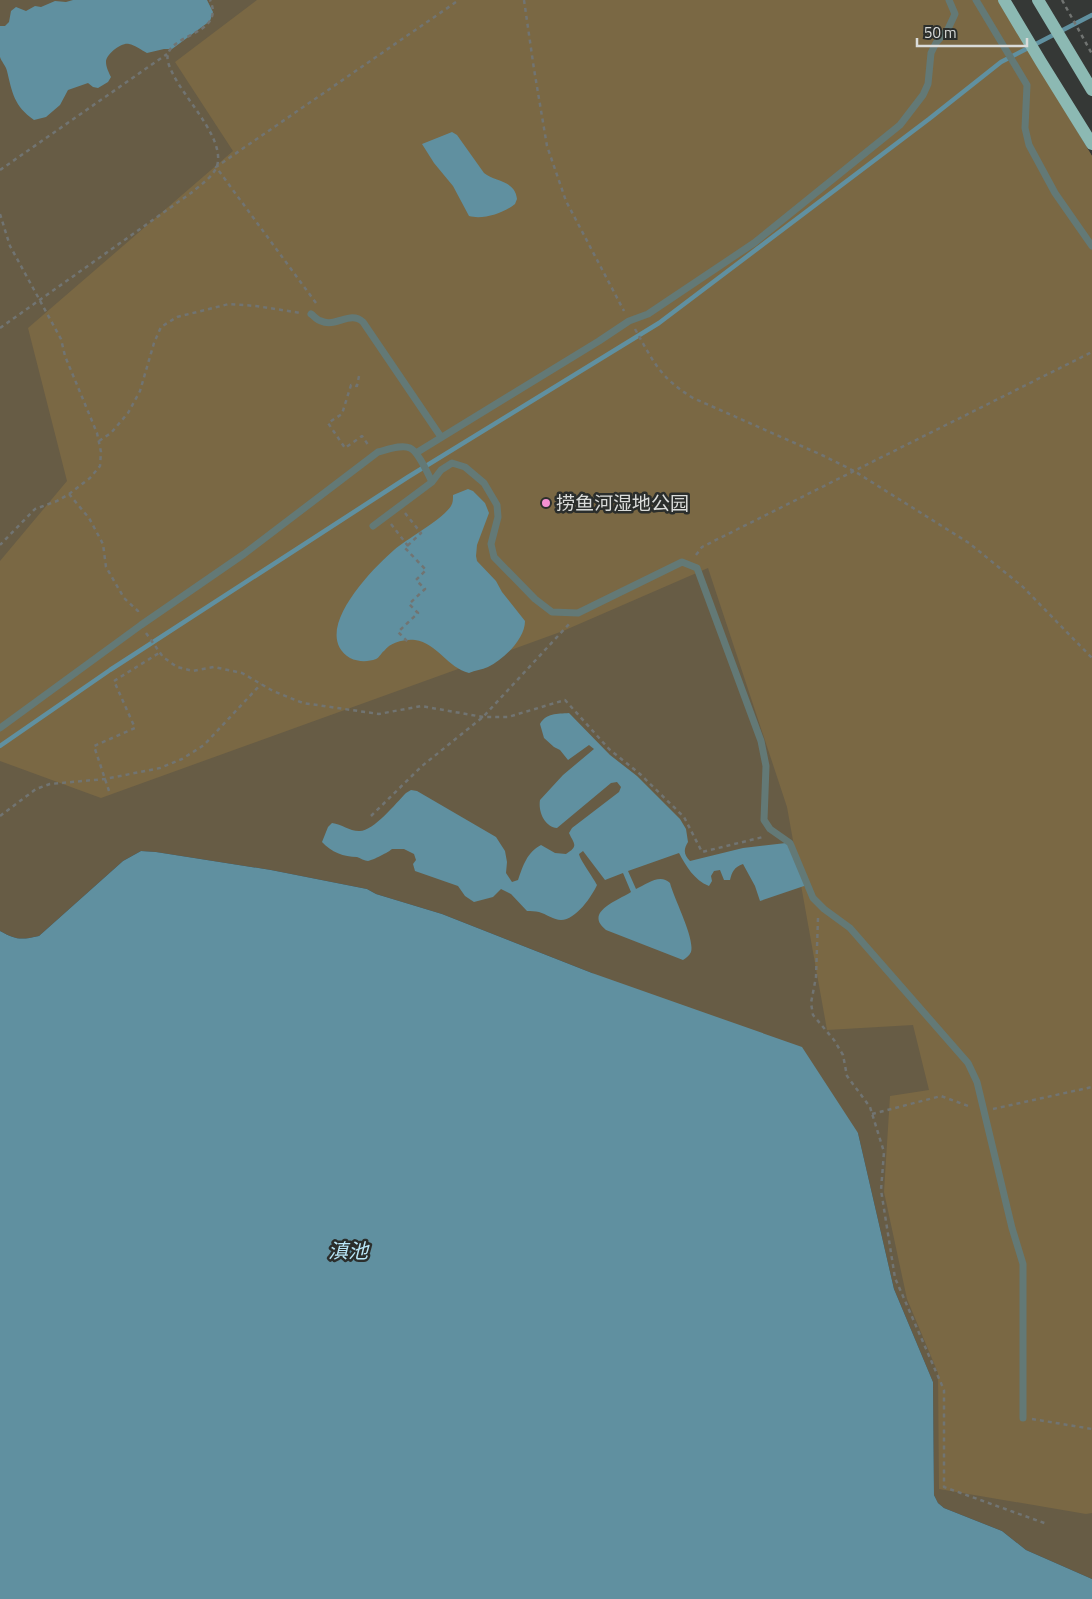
<svg xmlns="http://www.w3.org/2000/svg" width="1092" height="1599" font-family="'Titillium Web','Noto Sans SC',sans-serif">
<rect width="100%" height="100%" fill="#353836"/>
<path fill="#675c45" d="M0,0H999L1092,156V1579L1026,1550L1002,1531L944,1508L938,1503L934,1495L933,1382L894,1289L858,1133L592,973L442,914L376,894L367,889L271,870L156,852L141,851L123,861L39,936C21,940 16,940 0,931Z"/>
<path fill="#7a6844" d="M257,0H999L1092,156V1513L1086,1514L939,1489L938,1373L907,1299L884,1192L890,1096L929,1090L913,1025L827,1030L787,807L708,568L563,631L101,798L0,761V561L67,481L28,328L233,151L175,62Z"/>
<path fill="#6090a0" d="M73,0H207L213,12L210,21L172,49H164L147,53C141,50 135,45 129,44C122,42 106,54 106,62C106,67 109,73 111,77L108,82L98,88L93,87L88,83L68,90L60,105L46,117L34,120C14,106 12,92 7,71C6,66 1,61 0,57C0,47 0,36 0,26H5L9,22L11,11L16,7L26,11L35,6L41,7L55,1L66,2Z
M452,132L457,135L484,173C495,182 515,180 517,199L515,204C504,213 483,220 469,216L453,186L434,163L422,144Z
M468,489L473,491L485,503L489,513L477,545L476,556L477,561L496,581L502,592L525,621C525,639 504,659 488,667C482,670 475,670 469,673C448,668 437,643 415,640C404,639 391,642 384,651C381,653 380,657 376,659C368,662 358,662 350,658C309,633 373,568 394,550C408,538 442,520 451,506C453,503 453,499 453,495Z
M569,713L610,755L637,776L680,819L686,829L688,842C683,850 684,855 690,861L743,848L786,843L791,847L807,885L760,901L755,886L743,864C734,867 732,872 730,880H724L720,870L714,871L711,876L712,881L709,886C694,880 686,866 679,853L628,871L636,889C647,884 660,873 670,883C674,899 695,938 691,952C689,956 686,958 683,960L606,930C583,912 619,900 631,892L623,873L605,880L583,851L579,854C580,860 593,877 597,885C592,896 576,920 561,920C554,920 546,914 539,912C535,911 531,911 527,911L511,894L501,889L493,897L474,902L465,896L458,886L415,871L413,864L416,860L414,854L404,849H392C389,852 373,860 368,861C365,861 360,858 357,857C344,857 331,852 322,842L328,827L332,823C342,824 349,831 359,831C373,832 396,803 406,793L411,790L417,791L496,837L505,851L507,862L506,873L512,882L518,880C523,866 527,852 541,845L555,853L566,854C579,846 574,844 569,833L572,828L619,792L621,787L617,782L611,783L557,828C545,827 538,812 540,800L563,775L594,749L589,745L568,760L560,750L554,747L544,738L540,724C546,713 557,714 569,713Z
M141,851L156,852L271,870L367,889L376,894L442,914L592,973L802,1047L858,1133L894,1289L933,1382L934,1495L938,1503L944,1508L1002,1531L1026,1550L1092,1579V1599H0V931C16,940 21,940 39,936L123,861Z"/>
<g fill="none" stroke-linecap="round" stroke-linejoin="round">
<path stroke="#6090a0" stroke-width="4.5" d="M0,746L110,670L408,477L659,323L929,119L1001,62L1092,15"/>
<path stroke="#717472" stroke-width="2.5" stroke-dasharray="4 4" stroke-linecap="butt" d="M524,0L534,69L547,146L566,201L624,311
M1062,0L1092,54
M0,170L167,54
M0,214L10,246L61,339L65,356L97,433L101,452L100,466L90,478L69,494L57,501L35,509L0,545
M316,303L216,167L459,0
M0,328L191,193C200,185 217,175 218,161C221,131 176,91 168,62C161,33 227,37 210,0
M635,329C653,361 660,378 693,398L824,456L854,471L969,543L1023,587L1092,658
M359,376L357,386L351,385L342,414L328,423L345,448L362,436L369,446
M99,441L111,433L128,413L140,391L154,343L161,327L177,317L229,304L256,306L301,313
M69,494L89,518L103,544L106,567L124,598L138,611L139,615
M405,513L421,533L405,548L426,570L416,580L425,589L409,604L418,613L398,632L408,642
M391,524L408,546
M696,555L702,547L1092,352
M146,633L163,657L177,667L193,671L214,667L242,673L273,691L303,703L379,714L421,706L483,717H508L565,700L609,749L640,774L684,817L702,852L763,837
M114,681L159,653
M0,816L36,789L50,784L105,779L160,768L182,759L204,745L261,684
M371,816L422,766L483,717L570,623
M818,918L816,977L811,1003L813,1015L834,1040L843,1055L847,1076L870,1107L884,1152L881,1190L895,1278L944,1390V1487L1047,1524
M993,1109L1092,1087
M872,1114L941,1096L971,1107
M1032,1419L1092,1429"/>
<path stroke="#637976" stroke-width="7" d="M976,0L1027,85L1025,128L1029,145L1055,193L1092,246
M311,314C314,316 317,320 321,321C336,328 350,310 363,322L441,437
M416,453L599,341L629,321L648,314L754,243L900,125L923,95L928,84L931,53L936,43L948,29L955,14L949,0
M373,526L432,482L441,470L452,463L465,467L484,483L497,505L498,517L491,544L494,557L535,599L552,612L578,613L682,562L697,568L761,741L766,766L764,820L770,829L790,843L813,898L824,909L850,928L968,1063L977,1082L1012,1228L1023,1264V1418
M0,728L141,625L244,554L378,452C387,450 401,444 410,448C418,451 428,474 432,482"/>
<path stroke="#8cb9b3" stroke-width="12" d="M1004,0L1041,62L1092,144
M1038,0L1092,90"/>
<path stroke="#717472" stroke-width="2.5" stroke-dasharray="4 4" stroke-linecap="butt" d="M109,791L94,746L135,728L114,681"/>
</g>
<circle fill="#f491d3" stroke="#2b2e2c" stroke-width="2" cx="546" cy="503" r="5"/>
<g text-anchor="middle" stroke-width="5" stroke-linejoin="round" paint-order="stroke">
<g font-size="19" fill="#dadcda" stroke="#2b2e2c" text-anchor="start">
<text x="556" y="510">捞鱼河湿地公园</text>
</g>
<g font-size="20" font-style="italic" fill="#bae7f8" stroke="#2b2e2c">
<text x="348" y="1258">滇池</text>
</g>
</g>
<path d="M917 38v8h110v-8" fill="none" stroke="#dadcda" stroke-width="2.5"/>
<text x="924" y="38" font-size="15" fill="#dadcda" stroke="#2b2e2c" stroke-width="4" paint-order="stroke">50 m</text>
</svg>
